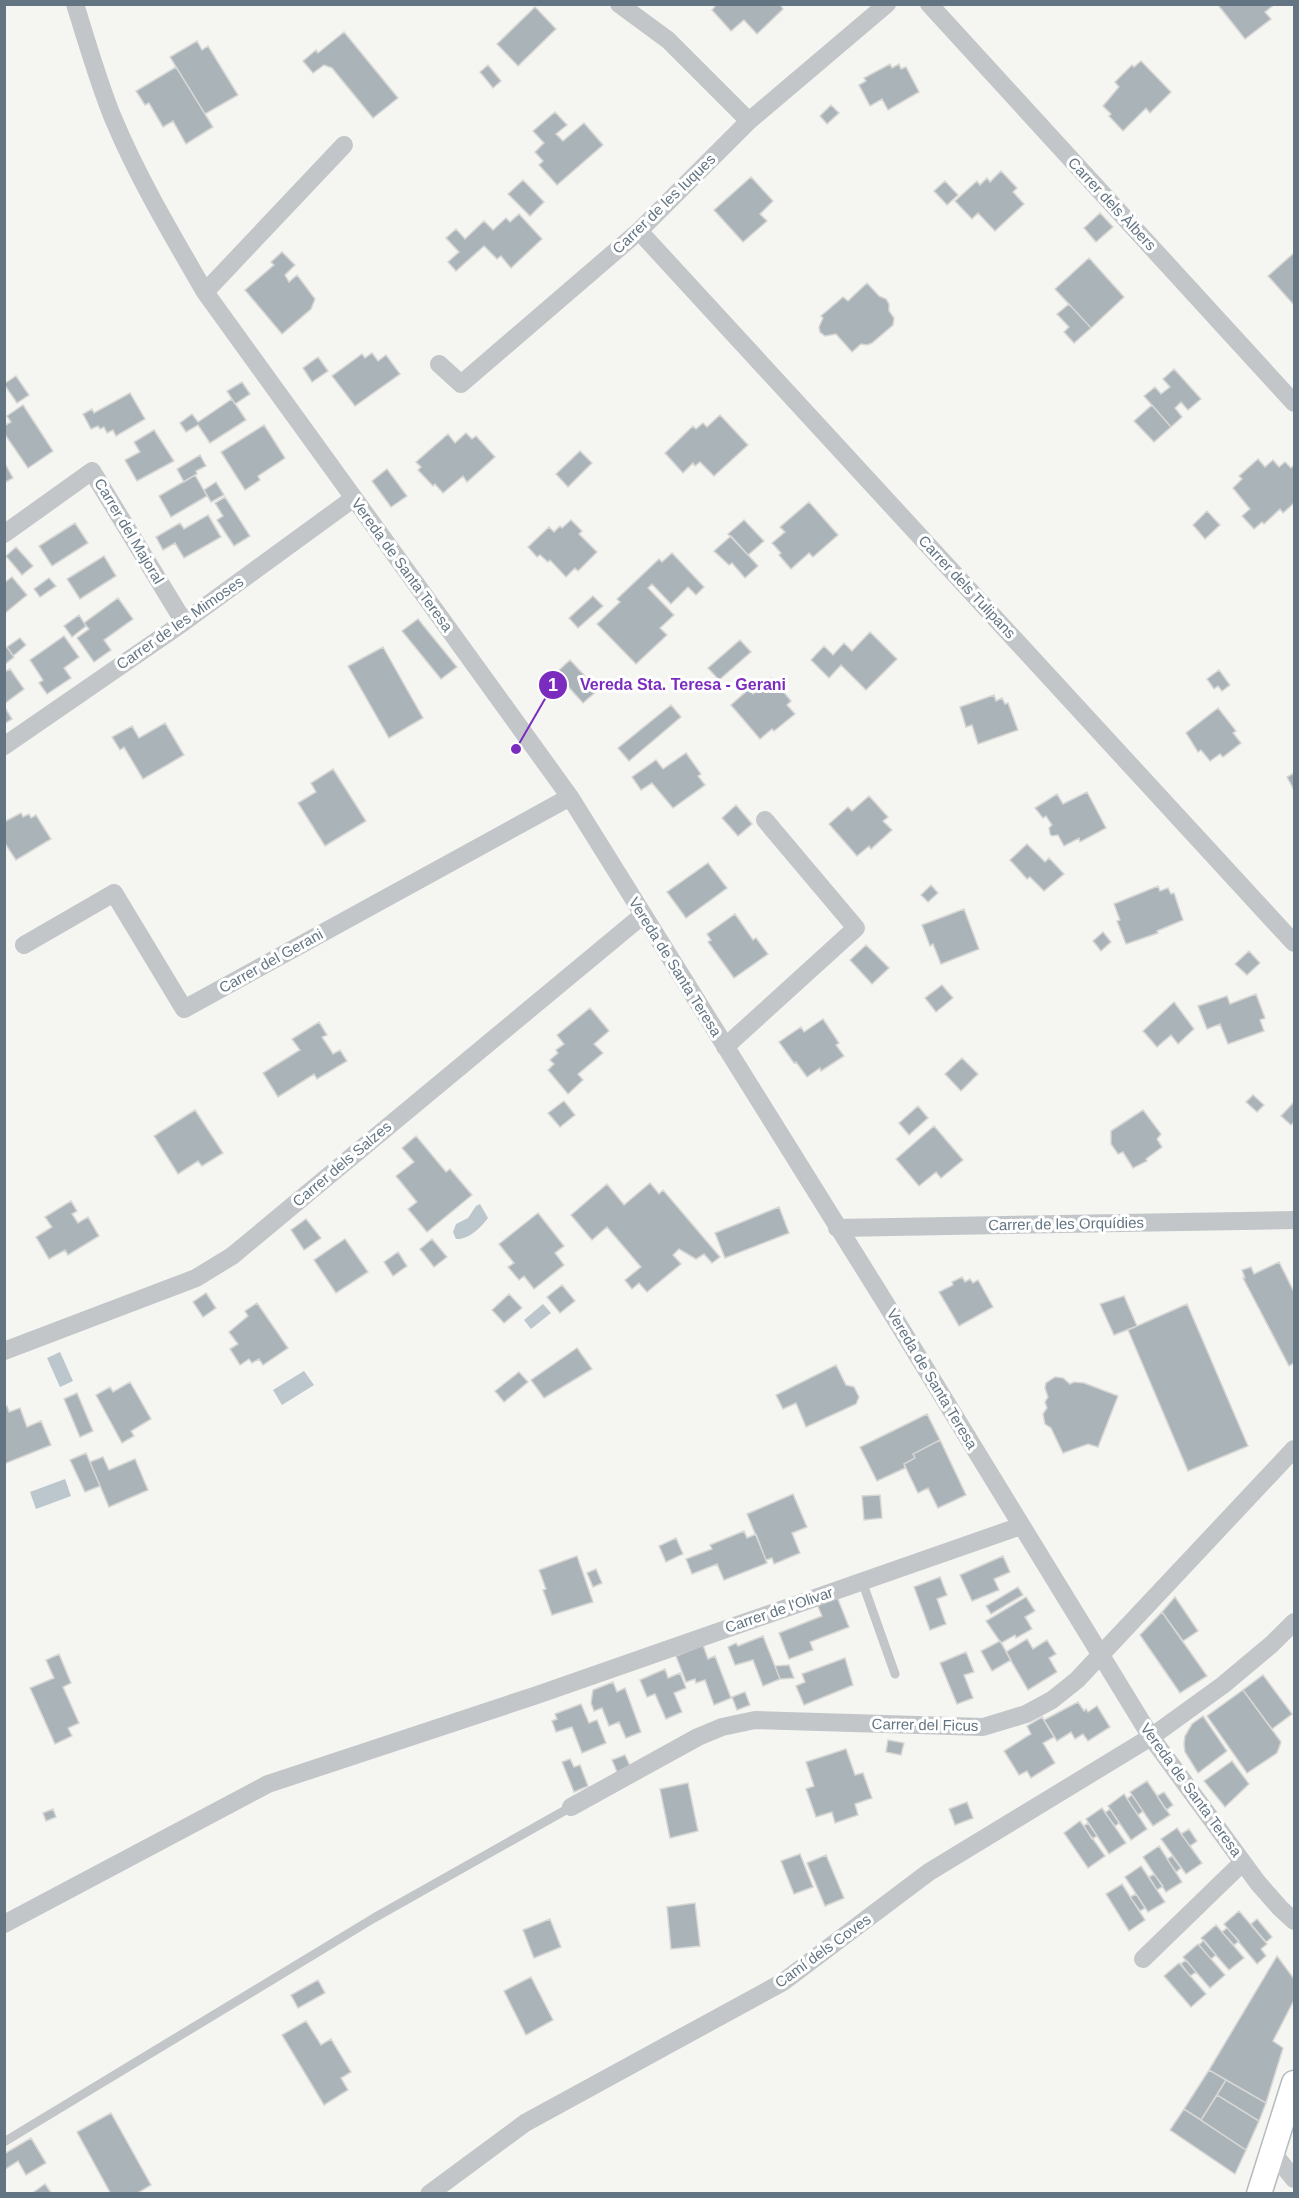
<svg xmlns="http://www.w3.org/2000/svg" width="1299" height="2198" font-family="Helvetica,sans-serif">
<rect width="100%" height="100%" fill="#f5f5f1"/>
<path fill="#bbc7cc" d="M480,1204L488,1218C481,1227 469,1240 456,1239L453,1232L456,1224L468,1218L476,1206Z
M543,1304L551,1313L531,1329L524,1320Z
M60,1352L73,1381L60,1387L47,1358Z
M304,1371L314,1385L282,1405L273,1390Z
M65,1479L71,1496L36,1509L30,1492Z"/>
<path fill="#aab3b8" stroke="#d6d6d4" stroke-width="1.5" d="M717,4H780L783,9L757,34L744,20L731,31L712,10Z
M1221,4H1275L1265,12L1271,19L1245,39L1219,6Z
M535,7L556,29L518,66L497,44Z
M344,32L398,98L373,118L332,68L324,65L313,73L303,61L316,50L318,53Z
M197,41L202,50L208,46L238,95L205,114L170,57Z
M1141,61L1171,92L1150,113L1146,108L1123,131L1109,116L1111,114L1103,106L1119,87L1115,82L1132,65L1134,67Z
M890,64L892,68L899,64L901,69L906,67L919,92L888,110L882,99L870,106L859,85L866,81L864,78Z
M488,65L501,81L493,88L480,72Z
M176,67L213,127L186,144L173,121L163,127L149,103L145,105L136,91Z
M831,105L839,113L827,124L820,116Z
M555,112L567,125L556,134L563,141L584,123L603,145L557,185L539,165L543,161L535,152L544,143L533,131Z
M1001,171L1017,188L1013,192L1024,204L995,231L978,213L972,219L955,201L977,181L980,185L987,178L990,182Z
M751,177L773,201L760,214L767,221L743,242L714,210Z
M523,180L544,202L530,216L508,194Z
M945,181L958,195L947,205L934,191Z
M1100,213L1113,227L1096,242L1084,228Z
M519,214L542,239L511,268L501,256L497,259L484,246L456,271L448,262L459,252L446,238L456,229L465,239L484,221L493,230L506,218L510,222Z
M282,252L295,265L285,275L289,282L297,275L315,299L311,309L282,334L245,290L274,265L271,262Z
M1294,253V305L1268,276Z
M1089,258L1124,297L1091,328L1055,289Z
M867,283L879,296L886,299L889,304V311L894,318L893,325L872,343L867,345L861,344L852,352L836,334L825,336L820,332L819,327L823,318L821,316L843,297L848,301Z
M1069,304L1091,328L1074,343L1064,332L1069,327L1057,314Z
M372,353L378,361L386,355L400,374L355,406L332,376L362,354L365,358Z
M318,357L328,371L312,382L303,368Z
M1174,369L1201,399L1188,410L1181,402L1175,408L1182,417L1171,427L1144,396L1155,387L1161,394L1170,387L1163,379Z
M16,376L29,395L17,403L4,384Z
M242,382L250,394L235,404L227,391Z
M130,393L145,419L116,436L113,430L107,433L104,427L100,429L98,426L91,429L83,414L92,409L94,413Z
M232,399L246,420L210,443L198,425L186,432L180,423L192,414L198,422Z
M23,405L53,451L28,468L4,433V426L11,422L7,416Z
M1152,405L1171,427L1154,442L1134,421Z
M720,415L748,445L714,476L700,462L695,466L693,463L683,473L665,453L693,426L696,429L703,423L707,427Z
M264,425L285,458L258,476L260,480L245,490L221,452Z
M154,430L174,461L137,481L125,460L140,452L134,442Z
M466,433L472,439L476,436L495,457L467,482L463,476L443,493L435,484L433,486L418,470L421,467L416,462L448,434L455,443Z
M580,451L592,463L568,487L556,474Z
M200,455L206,466L196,471L197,474L184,482L177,469Z
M1258,459L1265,467L1273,460L1279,467L1285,462L1291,468L1294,465V503L1283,513L1280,509L1264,524L1262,522L1254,529L1242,516L1250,509L1233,488L1242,479L1239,476Z
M4,462L13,478L4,483Z
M387,469L407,496L391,507L372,481Z
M195,475L207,496L171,517L159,496Z
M216,482L224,495L211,502L204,490Z
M225,497L250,536L234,546L217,520L223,516L215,503Z
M809,502L838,535L813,557L809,553L791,569L779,555L781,553L772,543L785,532L780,527Z
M1207,511L1220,525L1205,539L1193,525Z
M208,515L221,537L184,558L175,543L163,550L156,537L180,523L184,529Z
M571,520L582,531L579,534L597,552L578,571L575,568L566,577L550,560L548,562L540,555L537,557L528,547L549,527L554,532L560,526L562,528Z
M744,520L764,541L748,555L728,534Z
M75,523L88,543L52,566L39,546Z
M731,536L758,566L745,578L732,563L729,565L714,551Z
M16,547L33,566L22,575L6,556Z
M672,553L704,587L696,595L688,587L671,604L652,584L648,588L674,615L660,628L667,635L636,664L597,624L620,602L617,599L659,559L662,562Z
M104,556L116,576L80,599L67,579Z
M12,577L27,595L4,614V583Z
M49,578L56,586L40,597L34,589Z
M593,596L603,606L578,628L569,618Z
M118,598L133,619L104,640L111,650L94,662L77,638L89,629L84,623Z
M79,615L86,626L72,637L64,626Z
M418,619L457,667L441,679L402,631Z
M870,632L897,659L866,690L841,665L829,678L811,660L824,646L833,655L844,643L852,651Z
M64,636L79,657L64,668L71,678L47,694L39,683L43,680L30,660Z
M20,638L26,645L13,656L7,647Z
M740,640L751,652L719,680L708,668Z
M7,647L14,657L4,665V649Z
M383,647L423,718L389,738L348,666Z
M570,660L598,690L583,703L556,673Z
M10,669L24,689L4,704V672Z
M1219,670L1230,685L1222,691L1218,686L1214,689L1207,679Z
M772,678L791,701L787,705L795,714L774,731L772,729L760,739L731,705L749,689L753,694Z
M994,695L996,701L1002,698L1005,704L1008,703L1018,730L978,744L972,725L966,727L960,707Z
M671,705L681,717L629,761L618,748Z
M4,706L12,719L4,724Z
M1218,708L1236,731L1233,733L1241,743L1223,757L1220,754L1210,761L1201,750L1198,752L1186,733Z
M165,723L184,755L143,779L124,747L120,750L112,737L132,726L139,738Z
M686,753L701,774L698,776L705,785L673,808L652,783L641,790L632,777L656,760L663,769Z
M333,769L366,821L325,846L298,803L316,792L311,783Z
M1294,773V790L1287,777Z
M1087,792L1106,828L1080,842L1079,838L1064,846L1058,835L1052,836L1050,834L1049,828L1052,825L1046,816L1043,818L1035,808L1057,794L1063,804Z
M869,796L888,817L883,821L892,830L871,849L869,846L857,856L829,824L848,807L852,811Z
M736,805L752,824L738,836L722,818Z
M21,813L23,817L29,814L31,818L36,815L51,839L16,860L4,842V822Z
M1027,844L1045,862L1049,858L1064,874L1044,891L1030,877L1027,879L1010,860Z
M708,863L727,888L686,918L667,892Z
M931,885L938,893L928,902L921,895Z
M1158,886L1160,891L1168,888L1171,894L1174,893L1183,920L1157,931L1158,933L1126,944L1117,921L1120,920L1114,904Z
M964,909L979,949L941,964L933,944L930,946L922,925Z
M735,914L753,940L756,938L768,954L734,978L708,942L711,940L707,934Z
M1103,932L1111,942L1101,951L1093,941Z
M866,945L889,968L872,984L850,960Z
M1249,951L1260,963L1247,975L1235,964Z
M942,985L953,998L936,1012L925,998Z
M1256,994L1265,1018L1260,1020L1264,1031L1228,1044L1220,1024L1207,1029L1198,1006L1227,996L1230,1004Z
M1174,1002L1194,1029L1178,1044L1171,1035L1157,1047L1143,1031Z
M590,1008L609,1031L594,1044L603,1053L578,1074L583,1080L568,1094L548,1070L554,1064L550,1060L558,1053L556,1050L564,1044L557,1035Z
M823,1019L839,1043L836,1045L844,1056L821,1071L820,1068L807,1077L796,1062L794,1063L779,1042L801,1027L804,1032Z
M319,1022L327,1035L322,1037L333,1054L340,1050L347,1061L317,1079L314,1074L278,1097L263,1073L300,1050L292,1039Z
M962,1058L978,1074L961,1091L945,1074Z
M1253,1095L1264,1105L1257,1112L1246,1102Z
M564,1101L575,1115L560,1127L548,1113Z
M1294,1102V1122L1291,1125L1281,1116Z
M918,1106L928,1118L909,1135L899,1123Z
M195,1110L223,1153L202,1166L198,1161L178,1174L154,1136Z
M1143,1110L1161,1134L1157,1139L1162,1147L1146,1159L1147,1161L1133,1168L1123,1152L1118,1154L1111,1144V1131Z
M934,1126L963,1160L941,1178L936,1172L919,1186L896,1159Z
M416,1136L446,1172L450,1169L472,1195L427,1232L408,1209L417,1202L396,1176L414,1162L402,1148Z
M650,1183L659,1194L663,1190L720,1257L712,1263L704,1254L696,1259L679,1249L673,1255L681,1264L647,1292L639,1283L632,1289L625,1280L641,1267L607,1227L592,1240L571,1215L607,1184L624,1205Z
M71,1201L77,1211L72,1214L78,1223L88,1217L99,1236L68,1255L65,1250L49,1259L36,1237L52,1227L45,1217Z
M779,1207L789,1233L725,1258L715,1233Z
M538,1213L564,1246L555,1253L564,1265L534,1289L524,1276L519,1280L508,1267L514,1263L499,1244Z
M306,1219L321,1238L304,1250L291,1230Z
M345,1239L368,1272L336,1293L314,1260Z
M432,1239L447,1257L434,1267L420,1249Z
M398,1252L407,1266L393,1276L384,1262Z
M1279,1262L1294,1292V1363L1289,1366L1243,1278H1245L1242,1270L1251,1267L1254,1274Z
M962,1277L965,1282L970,1279L973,1283L978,1280L993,1307L959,1326L939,1292L953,1285L952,1282Z
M562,1285L575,1301L560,1313L547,1297Z
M206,1293L216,1308L203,1317L193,1302Z
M509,1294L522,1308L504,1323L492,1310Z
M1124,1296L1137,1326L1114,1335L1100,1304Z
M257,1303L288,1348L263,1365L259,1359L252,1363L249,1359L240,1365L230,1349L238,1344L229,1332L248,1316L245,1311Z
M1187,1304L1248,1446L1188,1471L1128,1330Z
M577,1348L592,1369L544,1398L531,1380Z
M836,1365L846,1385L854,1387L859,1397L856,1404L806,1427L796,1403L783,1409L776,1395Z
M519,1372L528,1382L504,1402L495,1391Z
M1055,1377L1063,1378L1070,1384L1074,1382L1084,1383L1118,1396L1098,1447L1088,1444L1063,1453L1051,1428L1045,1424L1043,1414L1047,1408L1045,1402L1048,1397L1045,1388L1046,1383Z
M130,1382L151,1419L131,1431L134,1436L122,1443L96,1395L110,1387L113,1392Z
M77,1393L93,1431L80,1437L64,1399Z
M7,1406L9,1412L20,1408L27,1427L41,1421L51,1445L4,1464V1407Z
M927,1414L940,1440L913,1454L915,1458L904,1464L905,1468L877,1481L860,1447Z
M940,1440L966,1495L938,1508L928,1488L918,1493L904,1464L915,1458L913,1454Z
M86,1453L100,1486L85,1492L70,1460Z
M103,1457L109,1470L135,1459L148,1490L109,1507L90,1462Z
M793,1494L807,1527L792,1533L800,1553L774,1564L772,1558L766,1560L747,1514Z
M880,1495L882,1518L864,1520L862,1496Z
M744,1531L747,1538L756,1534L767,1563L724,1580L717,1564L692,1574L686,1559L712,1549L710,1545Z
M676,1538L683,1554L666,1562L659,1546Z
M577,1556L593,1602L552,1615L543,1590L546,1589L539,1570Z
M1003,1556L1010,1572L994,1579L999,1590L972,1601L960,1575Z
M596,1569L602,1583L593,1587L587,1573Z
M940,1577L947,1595L937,1599L946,1624L930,1630L914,1587Z
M1018,1587L1023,1595L991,1614L986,1606Z
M837,1597L849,1627L810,1642L813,1650L789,1659L779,1633L822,1616L817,1604Z
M1026,1597L1035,1611L1025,1617L1032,1629L1016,1638L1015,1635L1001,1643L986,1621Z
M1175,1597L1198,1631L1183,1641L1162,1612Z
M1162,1612L1207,1676L1180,1693L1140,1635Z
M763,1636L780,1679L763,1686L753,1660L735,1665L728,1647L736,1643L738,1646Z
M1027,1639L1033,1649L1047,1640L1056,1654L1049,1658L1057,1672L1028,1690L1006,1652Z
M1000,1641L1011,1660L992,1671L981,1651Z
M703,1645L708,1659L715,1656L731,1698L714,1705L705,1680L696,1683L695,1679L686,1682L676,1656Z
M966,1652L974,1672L964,1675L973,1698L957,1704L940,1663Z
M59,1654L71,1683L63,1687L79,1723L68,1728L72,1736L55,1744L30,1688L54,1678L46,1660Z
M845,1658L853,1685L804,1705L796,1686L805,1682L802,1674Z
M789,1665L794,1678L780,1679L775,1666Z
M665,1669L668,1678L680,1673L686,1688L674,1693L682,1712L666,1719L655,1694L647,1697L640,1680Z
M1263,1675L1292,1714L1272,1729L1243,1690Z
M613,1682L617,1692L625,1688L641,1732L626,1738L619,1722L609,1726L602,1708L594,1711L591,1703L593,1690Z
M1243,1690L1281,1742L1277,1753L1247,1773L1207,1716Z
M745,1692L750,1705L737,1710L732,1697Z
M1078,1702L1084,1711L1086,1709L1088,1712L1097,1706L1110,1727L1088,1741L1083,1734L1075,1739L1071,1732L1057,1741L1044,1720Z
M581,1704L589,1723L597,1720L606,1743L582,1753L572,1727L556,1732L552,1721L557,1719L555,1714Z
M1203,1716L1227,1751L1198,1773L1185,1752L1184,1744L1185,1736L1192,1724Z
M1042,1717L1054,1737L1043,1743L1055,1763L1031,1778L1027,1771L1019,1775L1004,1751L1031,1734L1027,1726Z
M888,1740L904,1743L901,1755L886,1752Z
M846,1749L855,1775L863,1773L872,1798L855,1804L858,1815L835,1823L832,1812L816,1817L806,1789L814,1786L806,1762Z
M625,1755L630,1766L617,1772L612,1760Z
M570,1759L574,1767L580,1765L588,1786L574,1792L562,1762Z
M1232,1761L1249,1784L1225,1807L1204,1781Z
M1147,1781L1170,1815L1153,1826L1130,1792Z
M688,1783L698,1831L670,1838L660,1789Z
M1164,1792L1173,1805L1166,1810L1157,1796Z
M1124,1794L1147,1829L1131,1840L1108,1806Z
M1132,1795L1143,1811L1138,1815L1127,1799Z
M967,1802L973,1818L955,1825L949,1809Z
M1102,1808L1126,1843L1109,1854L1086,1819Z
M53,1809L56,1817L46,1821L43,1813Z
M1110,1809L1119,1823L1115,1826L1105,1813Z
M1080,1821L1105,1856L1088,1868L1064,1833Z
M1088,1823L1097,1836L1092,1839L1084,1826Z
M1177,1828L1202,1863L1186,1874L1161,1839Z
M1189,1829L1197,1841L1190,1846L1181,1834Z
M1159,1846L1182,1882L1166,1892L1143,1857Z
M800,1854L813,1887L794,1894L781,1861Z
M826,1855L844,1898L825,1906L807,1863Z
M1172,1856L1181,1868L1176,1872L1167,1859Z
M1141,1866L1165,1902L1148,1912L1125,1877Z
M1154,1874L1163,1886L1157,1890L1149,1877Z
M1122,1884L1145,1920L1129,1931L1106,1894Z
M1136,1894L1145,1908L1140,1911L1130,1897Z
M695,1903L700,1946L671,1949L667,1907Z
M1239,1911L1267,1944L1261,1949L1266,1956L1257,1964L1224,1924Z
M550,1919L561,1947L534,1958L523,1930Z
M1257,1919L1272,1937L1266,1942L1251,1924Z
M1216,1925L1244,1958L1229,1970L1201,1938Z
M1227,1928L1239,1941L1234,1945L1222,1932Z
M1204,1940L1216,1955L1211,1959L1199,1945Z
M1198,1944L1225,1975L1210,1988L1183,1957Z
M1277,1956L1294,1979V2000L1273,2041L1283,2048L1266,2103L1209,2070Z
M1186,1960L1196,1972L1190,1976L1181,1964Z
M1179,1963L1206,1994L1191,2007L1164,1976Z
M531,1977L553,2020L526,2035L504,1991Z
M318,1980L325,1993L298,2008L291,1995Z
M306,2021L321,2045L331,2039L351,2072L341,2078L348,2090L324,2105L282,2035Z
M1209,2070L1226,2080L1201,2120L1184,2109Z
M1226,2080L1266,2103L1259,2121L1217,2095Z
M1217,2095L1259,2121L1246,2150L1201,2120Z
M1184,2109L1246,2150L1235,2174L1170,2130Z
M111,2113L151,2185L136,2194H111L77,2132Z
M31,2138L46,2163L26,2175L18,2161L4,2170V2154Z
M45,2184L52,2194H31Z"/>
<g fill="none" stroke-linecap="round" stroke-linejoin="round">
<g stroke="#b4babe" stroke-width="27">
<path id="secondary" d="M1259,2194L1294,2083"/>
</g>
<path stroke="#c2c6c9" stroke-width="9" d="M862,1581L895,1674
M4,2142L374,1918L571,1807"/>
<path stroke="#c2c6c9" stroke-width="18" d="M75,4C87,42 98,81 113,118C138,178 172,235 205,292L570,797L886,1304L1151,1737L1258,1883L1280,1908L1294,1921
M619,4L668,40L749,121
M929,4L1294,403
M639,231L1294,943
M205,292L344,145
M439,364L461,384L639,231L749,121L887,4
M4,534L92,471L184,622
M4,746L184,622L354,498
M24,945L114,893L184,1009L570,797
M725,1047L856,928L765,820
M837,1228L1294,1220
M4,1351L196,1278L232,1256L643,915
M571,1807L698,1737L722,1727L755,1720L983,1727L1026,1714L1052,1700L1077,1680L1294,1449
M4,1924L268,1784L537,1695L1021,1526
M1143,1959L1242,1863
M1273,2153L1294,2179
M429,2194L525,2123L783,1982L929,1872L1151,1737L1223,1685L1272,1644L1294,1622"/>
<use href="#secondary" stroke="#fff" stroke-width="24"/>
</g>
<g text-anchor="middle" stroke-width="6" stroke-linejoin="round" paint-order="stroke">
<g font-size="15" fill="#637583" stroke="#fff">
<text transform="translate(664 204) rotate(-44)" y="5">Carrer de les Iuques</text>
<text transform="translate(1112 204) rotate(47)" y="5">Carrer dels Àlbers</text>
<text transform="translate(129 531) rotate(59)" y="5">Carrer del Majoral</text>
<text transform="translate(402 565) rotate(54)" y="5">Vereda de Santa Teresa</text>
<text transform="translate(967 587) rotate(47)" y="5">Carrer dels Tulipans</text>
<text transform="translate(180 623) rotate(-35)" y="5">Carrer de les Mimoses</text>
<text transform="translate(271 961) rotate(-29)" y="5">Carrer del Gerani</text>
<text transform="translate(675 967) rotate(58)" y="5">Vereda de Santa Teresa</text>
<text transform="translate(342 1164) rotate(-40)" y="5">Carrer dels Salzes</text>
<text transform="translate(1066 1224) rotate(-1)" y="5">Carrer de les Orquídies</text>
<text transform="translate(932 1379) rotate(59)" y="5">Vereda de Santa Teresa</text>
<text transform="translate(779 1610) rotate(-19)" y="5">Carrer de l'Olivar</text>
<text transform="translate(925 1725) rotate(1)" y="5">Carrer del Ficus</text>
<text transform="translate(1191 1790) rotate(54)" y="5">Vereda de Santa Teresa</text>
<text transform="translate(823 1951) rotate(-36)" y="5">Camí dels Coves</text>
</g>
</g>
<path fill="none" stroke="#7b2cbf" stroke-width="2" d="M516 749L553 685"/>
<g fill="#7b2cbf" stroke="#fff" stroke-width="2">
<circle cx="516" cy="749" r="6"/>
<circle cx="553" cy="685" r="15"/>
</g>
<g font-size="18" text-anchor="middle" font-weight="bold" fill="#fff">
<text x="553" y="691">1</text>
</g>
<g font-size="16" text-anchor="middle" font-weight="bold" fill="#7b2cbf" stroke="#fff" stroke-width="6" stroke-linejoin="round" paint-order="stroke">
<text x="683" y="690">Vereda Sta. Teresa - Gerani</text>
</g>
<rect width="1299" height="2198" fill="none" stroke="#637583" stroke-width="12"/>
</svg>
